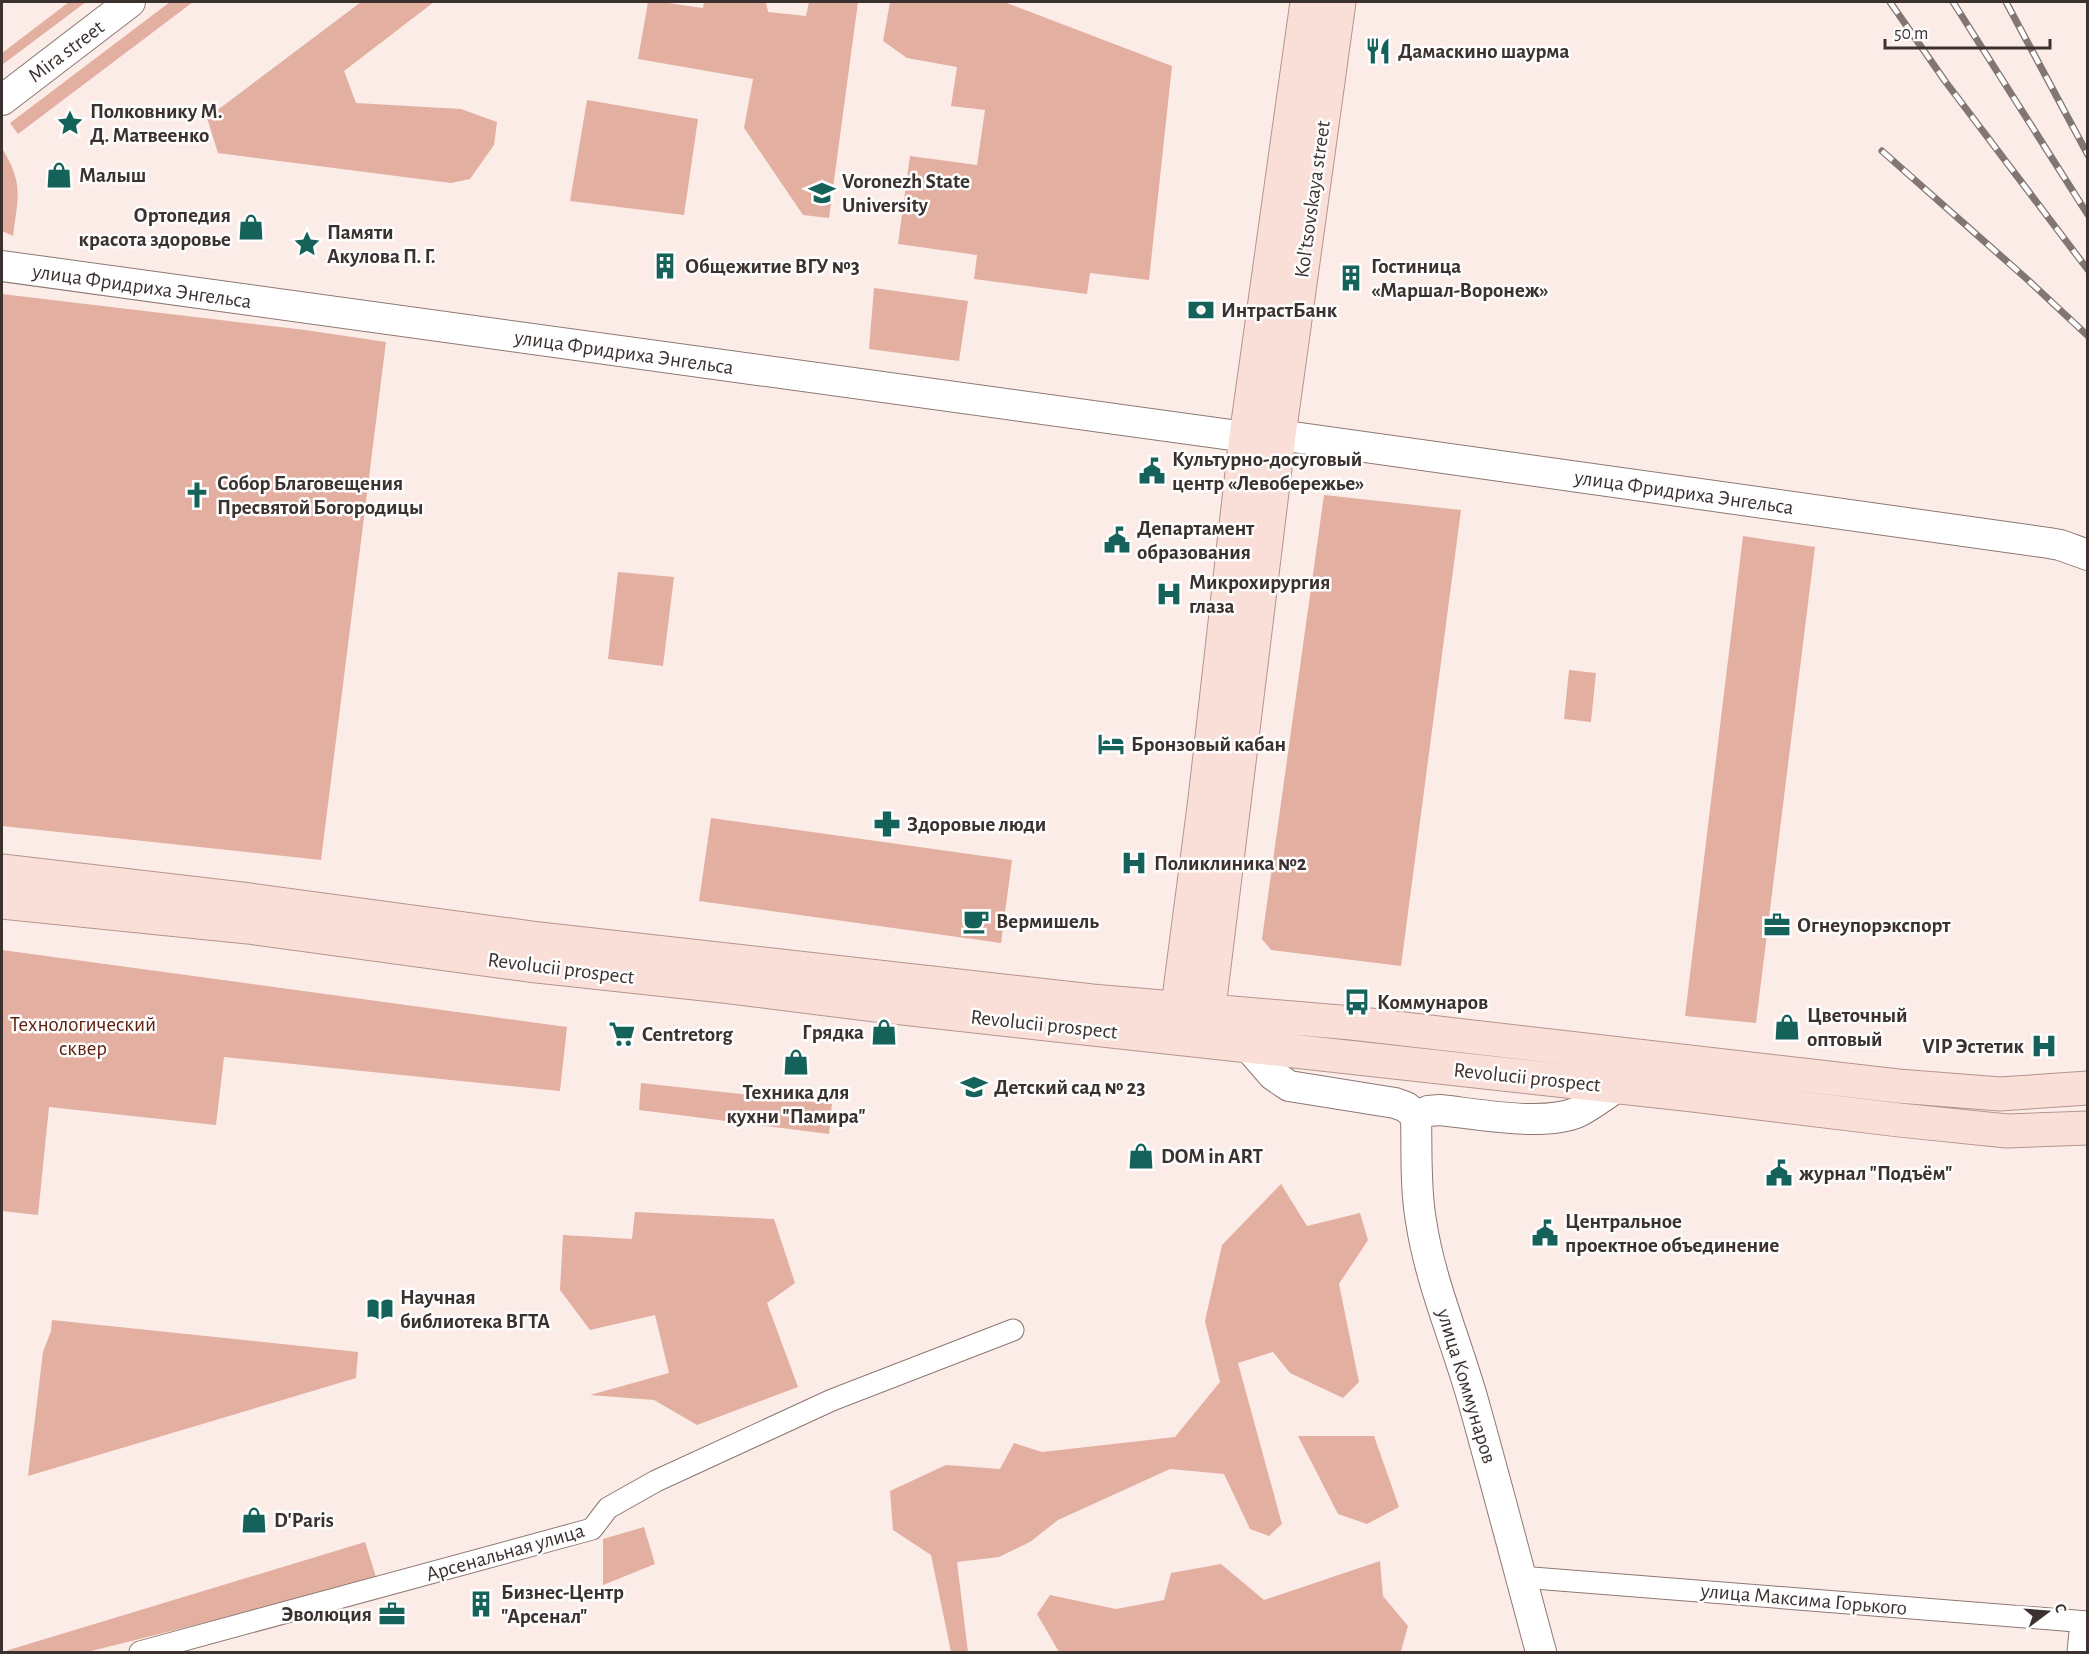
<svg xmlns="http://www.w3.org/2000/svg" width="2089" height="1654" font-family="'Alegreya Sans',sans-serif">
<rect width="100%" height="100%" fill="#fcece8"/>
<path fill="#e3afa1" d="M69,2H86L2,65V53Z
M170,2H193L18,134L10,123Z
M361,2H434L344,71L356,103L461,109L497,122L494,145L470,179L451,183L218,153L207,118Z
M648,2H661L703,8L704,2H766L768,12L806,16L809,2H858L829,218L803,215L744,128L753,79L638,59Z
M890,2H1004L1172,66L1149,280L1090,273L1087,294L974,279L977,255L898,244L910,156L977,165L985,110L951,106L957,67L907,58L883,41Z
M587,100L698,119L684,215L570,201Z
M2,148C24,185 18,196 13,236L2,231Z
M874,288L968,301L959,361L869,349Z
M2,294L305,330L386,342L321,860L2,826Z
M1324,495L1461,510L1401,966L1271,950L1262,939Z
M1743,536L1815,547L1756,1023L1685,1016Z
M618,572L674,577L663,666L608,659Z
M1569,670L1596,673L1591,722L1564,719Z
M711,818L1012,860L1001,943L699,901Z
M2,950L567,1027L560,1091L224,1057L216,1125L49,1107L38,1215L2,1211Z
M641,1083L832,1104L829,1134L639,1110Z
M1281,1184L1307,1226L1360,1213L1368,1240L1339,1284L1359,1382L1343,1398L1290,1373L1273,1352L1238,1363L1282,1524L1269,1536L1250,1529L1224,1474L1170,1469L1058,1520L1030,1542L999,1557L957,1562L968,1652H951L931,1555L893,1530L890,1491L946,1465L1000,1469L1014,1443L1042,1452L1175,1437L1220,1382L1205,1321L1222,1245Z
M635,1212L774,1219L795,1283L767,1303L798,1387L697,1425L654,1400L590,1395L669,1373L655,1315L590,1330L560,1290L563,1235L632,1239Z
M52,1320L358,1352L356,1378L28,1476L43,1352L51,1331Z
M1298,1436H1374L1399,1507L1367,1524L1338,1514Z
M644,1527L655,1564L603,1585V1539Z
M365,1542L377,1580L87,1652H2Z
M1380,1561L1383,1596L1408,1626L1401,1651L1391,1652H1059L1037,1614L1050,1595L1116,1609L1164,1600L1171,1573L1221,1564L1264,1600Z"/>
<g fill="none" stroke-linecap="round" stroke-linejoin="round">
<g stroke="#8e7871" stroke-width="23">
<path id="street" d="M1521,1577L2088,1622
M140,1652L592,1529L608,1508L656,1481L832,1400L1013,1330
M2078,1652L2081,1622"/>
</g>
<g stroke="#8e7871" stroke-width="32">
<path id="secondary" d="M2,100L130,2
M2,266L1246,437
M1279,435L2049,543L2060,545L2088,555
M1247,1045L1273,1075L1289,1086L1395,1103L1406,1107L1416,1116
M1416,1116C1417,1151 1415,1187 1421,1221C1430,1281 1455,1338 1472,1397C1496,1482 1518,1567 1541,1652
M1416,1116L1428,1111L1440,1110C1477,1114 1544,1127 1578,1112C1591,1106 1604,1095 1617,1087"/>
</g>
<g stroke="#b5948c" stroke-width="35">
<path id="primary" d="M2,871L250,900L532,938L1092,1001L1352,1023L1898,1086L2000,1094L2088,1088
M2,902L248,927L528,965L723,986L874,1005L1693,1095L1899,1120L2007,1131L2088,1128
M1175,1029L1205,799L1246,437L1307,2
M1206,1032L1279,435L1339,2"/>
</g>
<use href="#street" stroke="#fff" stroke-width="21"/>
<use href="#secondary" stroke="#fff" stroke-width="30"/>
<use href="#primary" stroke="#fadfd8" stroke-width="33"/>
<g stroke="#827673" stroke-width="7">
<path id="rail" d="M1890,2L1945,81L2088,270
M1953,2L2088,215
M2006,2L2088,155
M1882,151L2028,280L2088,336"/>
</g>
<use href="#rail" stroke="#fdfdfd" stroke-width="4.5" stroke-dasharray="14" stroke-linecap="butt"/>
</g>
<defs>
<g id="restaurant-bare" transform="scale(2.07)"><path d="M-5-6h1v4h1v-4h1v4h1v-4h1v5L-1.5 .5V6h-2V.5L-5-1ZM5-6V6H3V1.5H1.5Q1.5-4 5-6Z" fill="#15625b" stroke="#fdfdfd" stroke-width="2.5" paint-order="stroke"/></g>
<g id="sight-bare" transform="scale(2.07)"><path d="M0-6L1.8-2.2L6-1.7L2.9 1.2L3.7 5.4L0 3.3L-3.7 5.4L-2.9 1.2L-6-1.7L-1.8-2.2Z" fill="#15625b" stroke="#fdfdfd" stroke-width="2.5" paint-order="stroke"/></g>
<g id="shop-bare" transform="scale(2.07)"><path d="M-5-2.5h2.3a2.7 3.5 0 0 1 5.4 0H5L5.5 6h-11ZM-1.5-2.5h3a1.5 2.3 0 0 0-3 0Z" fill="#15625b" stroke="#fdfdfd" stroke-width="2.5" paint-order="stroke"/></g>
<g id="university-bare" transform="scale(2.07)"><path d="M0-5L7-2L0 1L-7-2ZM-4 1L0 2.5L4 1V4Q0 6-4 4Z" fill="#15625b" stroke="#fdfdfd" stroke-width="2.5" paint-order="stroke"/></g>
<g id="building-bare" transform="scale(2.07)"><path d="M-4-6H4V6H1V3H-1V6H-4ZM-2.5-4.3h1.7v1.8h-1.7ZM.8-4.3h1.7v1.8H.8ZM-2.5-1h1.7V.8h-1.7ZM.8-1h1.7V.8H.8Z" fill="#15625b" stroke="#fdfdfd" stroke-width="2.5" paint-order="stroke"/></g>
<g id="bank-bare" transform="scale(2.07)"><path d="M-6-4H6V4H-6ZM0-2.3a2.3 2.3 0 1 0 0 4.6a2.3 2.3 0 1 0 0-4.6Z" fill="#15625b" stroke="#fdfdfd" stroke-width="2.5" paint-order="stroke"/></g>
<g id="civic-bare" transform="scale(2.07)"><path d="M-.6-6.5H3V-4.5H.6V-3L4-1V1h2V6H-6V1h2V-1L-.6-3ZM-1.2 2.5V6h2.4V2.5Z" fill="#15625b" stroke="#fdfdfd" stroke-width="2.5" paint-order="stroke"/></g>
<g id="church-bare" transform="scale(2.07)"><path d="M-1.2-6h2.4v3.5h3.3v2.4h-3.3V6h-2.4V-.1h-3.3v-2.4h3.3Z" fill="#15625b" stroke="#fdfdfd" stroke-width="2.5" paint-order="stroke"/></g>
<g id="hospital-bare" transform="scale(2.07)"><path d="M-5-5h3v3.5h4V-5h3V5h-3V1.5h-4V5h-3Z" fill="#15625b" stroke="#fdfdfd" stroke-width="2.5" paint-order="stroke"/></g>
<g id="hotel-bare" transform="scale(2.07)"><path d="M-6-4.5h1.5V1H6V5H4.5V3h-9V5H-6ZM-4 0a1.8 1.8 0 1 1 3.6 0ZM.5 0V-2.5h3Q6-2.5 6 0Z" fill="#15625b" stroke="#fdfdfd" stroke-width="2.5" paint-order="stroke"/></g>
<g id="pharmacy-bare" transform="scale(2.07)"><path d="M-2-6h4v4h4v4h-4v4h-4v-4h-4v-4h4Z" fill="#15625b" stroke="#fdfdfd" stroke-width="2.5" paint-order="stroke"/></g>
<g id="cafe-bare" transform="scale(2.07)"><path d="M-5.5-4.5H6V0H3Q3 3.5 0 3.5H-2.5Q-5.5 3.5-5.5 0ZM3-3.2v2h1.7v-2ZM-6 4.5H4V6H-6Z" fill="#15625b" stroke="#fdfdfd" stroke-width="2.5" paint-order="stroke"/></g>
<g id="office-bare" transform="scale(2.07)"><path d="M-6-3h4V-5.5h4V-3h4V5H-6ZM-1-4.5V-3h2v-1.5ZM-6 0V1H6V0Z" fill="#15625b" stroke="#fdfdfd" stroke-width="2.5" paint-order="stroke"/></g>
<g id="bus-bare" transform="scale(2.07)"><path d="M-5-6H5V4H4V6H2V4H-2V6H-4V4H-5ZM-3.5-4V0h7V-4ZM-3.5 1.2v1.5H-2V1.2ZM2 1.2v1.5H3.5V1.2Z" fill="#15625b" stroke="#fdfdfd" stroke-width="2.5" paint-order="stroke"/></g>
<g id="supermarket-bare" transform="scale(2.07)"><path d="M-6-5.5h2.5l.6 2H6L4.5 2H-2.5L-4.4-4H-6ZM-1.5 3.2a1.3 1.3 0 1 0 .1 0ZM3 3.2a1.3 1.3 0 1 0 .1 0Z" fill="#15625b" stroke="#fdfdfd" stroke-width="2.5" paint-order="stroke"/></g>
<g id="school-bare" transform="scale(2.07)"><path d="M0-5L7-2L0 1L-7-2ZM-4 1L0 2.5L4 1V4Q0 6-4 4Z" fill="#15625b" stroke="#fdfdfd" stroke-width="2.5" paint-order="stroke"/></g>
<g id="library-bare" transform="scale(2.07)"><path d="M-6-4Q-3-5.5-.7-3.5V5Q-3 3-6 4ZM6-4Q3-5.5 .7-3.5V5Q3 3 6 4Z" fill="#15625b" stroke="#fdfdfd" stroke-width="2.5" paint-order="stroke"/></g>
</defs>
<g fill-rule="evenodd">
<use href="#restaurant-bare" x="1378" y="51"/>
<use href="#sight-bare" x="70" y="123"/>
<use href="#shop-bare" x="59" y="175"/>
<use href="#university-bare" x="822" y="193"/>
<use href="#shop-bare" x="251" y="227"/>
<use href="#sight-bare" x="307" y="244"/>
<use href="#building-bare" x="665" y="266"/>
<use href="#building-bare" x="1351" y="278"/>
<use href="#bank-bare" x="1201" y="310"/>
<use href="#civic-bare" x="1152" y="471"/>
<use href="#church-bare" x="197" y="495"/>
<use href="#civic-bare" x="1117" y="540"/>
<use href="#hospital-bare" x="1169" y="594"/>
<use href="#hotel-bare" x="1111" y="744"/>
<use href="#pharmacy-bare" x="887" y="824"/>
<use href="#hospital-bare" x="1134" y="863"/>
<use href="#cafe-bare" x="976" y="921"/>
<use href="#office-bare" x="1777" y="925"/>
<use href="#bus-bare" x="1357" y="1002"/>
<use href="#shop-bare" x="1787" y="1027"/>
<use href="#shop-bare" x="884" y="1032"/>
<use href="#supermarket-bare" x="622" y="1034"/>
<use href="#hospital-bare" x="2044" y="1046"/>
<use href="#shop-bare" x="796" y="1062"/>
<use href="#school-bare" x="974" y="1087"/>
<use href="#shop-bare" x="1141" y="1156"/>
<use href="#civic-bare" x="1779" y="1173"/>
<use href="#civic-bare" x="1545" y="1233"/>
<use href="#library-bare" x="380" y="1309"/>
<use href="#shop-bare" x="254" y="1520"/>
<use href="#building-bare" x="481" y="1604"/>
<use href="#office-bare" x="392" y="1614"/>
</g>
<g text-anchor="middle" stroke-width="5" stroke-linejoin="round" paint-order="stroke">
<g font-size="21" fill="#3b312f" stroke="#fdfdfd">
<text transform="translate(66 51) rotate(-37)" y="7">Mira street</text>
<text transform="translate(1312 199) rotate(-82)" y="7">Kol'tsovskaya street</text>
<text transform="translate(142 286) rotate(8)" y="7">улица Фридриха Энгельса</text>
<text transform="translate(624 352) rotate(8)" y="7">улица Фридриха Энгельса</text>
<text transform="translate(1684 492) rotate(8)" y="7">улица Фридриха Энгельса</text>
<text transform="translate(561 968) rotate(7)" y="7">Revolucii prospect</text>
<text transform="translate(1044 1024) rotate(6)" y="7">Revolucii prospect</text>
<text transform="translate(1527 1077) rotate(6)" y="7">Revolucii prospect</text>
<text transform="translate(1467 1386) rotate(73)" y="7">улица Коммунаров</text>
<text transform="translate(505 1552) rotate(-16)" y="7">Арсенальная улица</text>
<text transform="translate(1804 1599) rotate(5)" y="7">улица Максима Горького</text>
</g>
<g font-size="21" font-weight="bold" fill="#3b312f" stroke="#fdfdfd" text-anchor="start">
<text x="1398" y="58">Дамаскино шаурма</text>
<text x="90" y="118">Полковнику М.<tspan x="90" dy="24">Д. Матвеенко</tspan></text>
<text x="79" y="182">Малыш</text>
<text x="842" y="188">Voronezh State<tspan x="842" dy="24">University</tspan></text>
<text x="231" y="222" text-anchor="end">Ортопедия<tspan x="231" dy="24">красота здоровье</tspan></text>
<text x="327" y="239">Памяти<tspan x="327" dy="24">Акулова П. Г.</tspan></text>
<text x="685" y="273">Общежитие ВГУ №3</text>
<text x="1371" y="273">Гостиница<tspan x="1371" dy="24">«Маршал-Воронеж»</tspan></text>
<text x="1221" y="317">ИнтрастБанк</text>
<text x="1172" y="466">Культурно-досуговый<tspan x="1172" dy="24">центр «Левобережье»</tspan></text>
<text x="217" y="490">Собор Благовещения<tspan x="217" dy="24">Пресвятой Богородицы</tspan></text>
<text x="1137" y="535">Департамент<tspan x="1137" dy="24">образования</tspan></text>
<text x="1189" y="589">Микрохирургия<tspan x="1189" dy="24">глаза</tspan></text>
<text x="1131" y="751">Бронзовый кабан</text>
<text x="907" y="831">Здоровые люди</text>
<text x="1154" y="870">Поликлиника №2</text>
<text x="996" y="928">Вермишель</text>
<text x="1797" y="932">Огнеупорэкспорт</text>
<text x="1377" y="1009">Коммунаров</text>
<text x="1807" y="1022">Цветочный<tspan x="1807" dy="24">оптовый</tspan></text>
<text x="864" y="1039" text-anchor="end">Грядка</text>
<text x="642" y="1041">Centretorg</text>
<text x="2024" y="1053" text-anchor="end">VIP Эстетик</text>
<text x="994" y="1094">Детский сад № 23</text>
<text x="796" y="1099" text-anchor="middle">Техника для<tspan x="796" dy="24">кухни "Памира"</tspan></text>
<text x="1161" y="1163">DOM in ART</text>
<text x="1799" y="1180">журнал "Подъём"</text>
<text x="1565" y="1228">Центральное<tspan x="1565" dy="24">проектное объединение</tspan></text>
<text x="400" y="1304">Научная<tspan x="400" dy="24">библиотека ВГТА</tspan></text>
<text x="274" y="1527">D'Paris</text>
<text x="501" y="1599">Бизнес-Центр<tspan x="501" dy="24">"Арсенал"</tspan></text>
<text x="372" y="1621" text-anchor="end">Эволюция</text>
</g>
<g font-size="21" fill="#61200f" stroke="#fdfdfd">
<text x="83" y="1031">Технологический<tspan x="83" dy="24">сквер</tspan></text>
</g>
</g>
<rect width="2089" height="1654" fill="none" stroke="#3b312f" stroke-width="6"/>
<g transform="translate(2047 1612) rotate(74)" stroke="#fdfdfd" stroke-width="4.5" paint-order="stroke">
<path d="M0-4.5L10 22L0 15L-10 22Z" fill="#3b312f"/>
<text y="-9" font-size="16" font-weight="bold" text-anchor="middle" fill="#3b312f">С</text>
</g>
<path d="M1885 39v9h165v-9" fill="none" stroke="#3b312f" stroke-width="3"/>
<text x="1894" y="39" font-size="18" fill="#3b312f" stroke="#fdfdfd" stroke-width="4.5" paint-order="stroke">50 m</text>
</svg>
